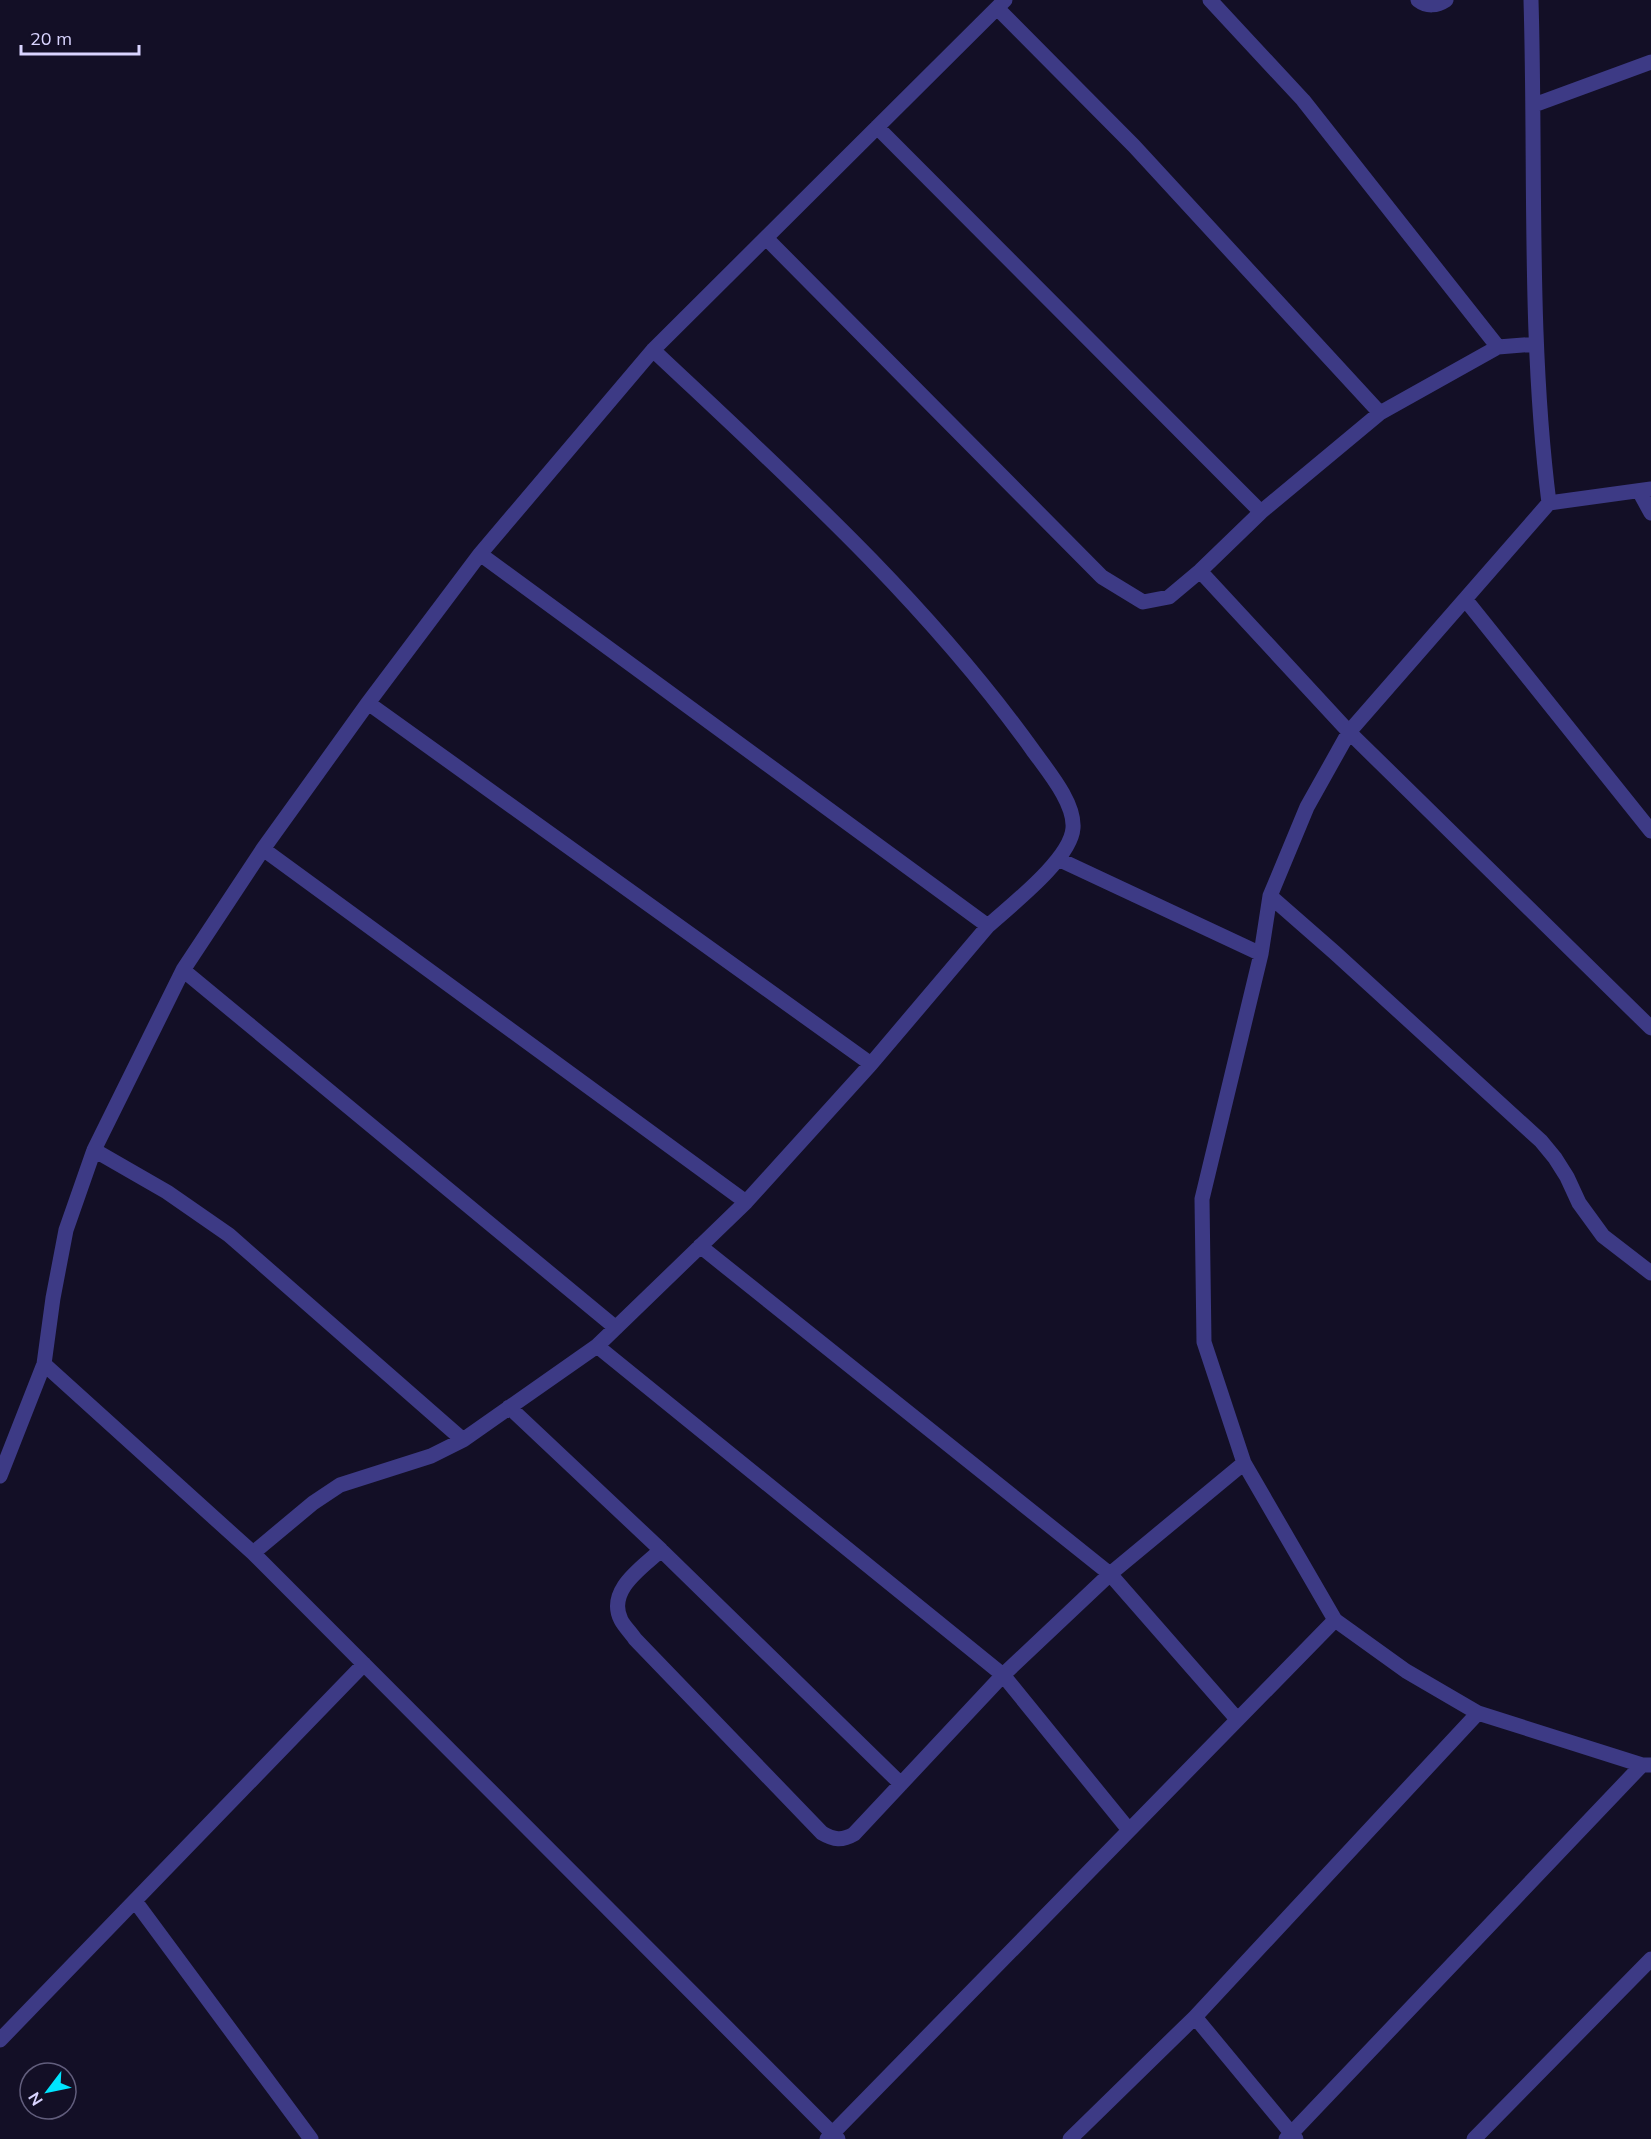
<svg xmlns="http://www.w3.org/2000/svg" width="1651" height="2139" font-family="Mulish,sans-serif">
<rect width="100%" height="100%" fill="#130f26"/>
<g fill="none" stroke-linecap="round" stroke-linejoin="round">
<path stroke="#3d3a85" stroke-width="15" d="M1210,0L1303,100L1498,347
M1418,0C1427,7 1437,6 1446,0
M1531,0C1536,167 1528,336 1549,503L1651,489
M997,8L1134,146L1380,413
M1534,105L1651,62
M877,127L1261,512
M766,238L1102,577L1143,602L1169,597L1200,571L1261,512L1380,413L1498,347L1536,344
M653,350C787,476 924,599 1032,749C1046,769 1075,802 1073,828C1071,859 1011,905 988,926
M1639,491L1651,513
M1549,503L1349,732L1307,807L1270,896L1261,954L1202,1199L1204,1342L1244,1463L1335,1620L1406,1671L1478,1713L1642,1765H1651
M1200,571L1349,732L1651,1028
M1465,599L1651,831
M368,703L871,1064
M263,849L746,1202
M1058,859L1261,954
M1270,896L1334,952L1541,1141L1555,1158L1567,1177L1579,1203L1603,1236L1651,1273
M183,970L616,1328
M94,1150L167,1192L229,1235L463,1440
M700,1246L1110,1574L1237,1719
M597,1346L1003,1675L1129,1830
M44,1364L253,1553L838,2139
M509,1407L661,1550C643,1567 606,1590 621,1620C624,1626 631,1633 635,1639L822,1833C834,1840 842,1841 854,1834L1003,1675L1110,1574L1244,1463
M0,1476L44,1364L53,1298L66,1230L94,1150L183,970L263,849L368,703L480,554L653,350L1005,0
M661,1550L901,1784
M253,1553L313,1503L340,1485L431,1456L463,1440L597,1346L746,1202L871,1064L988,926L480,554
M135,1901L311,2139
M1195,2017L1478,1713
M0,2040L364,1664
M827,2139L1335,1620
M1070,2139L1195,2017L1296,2139
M1286,2139L1642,1765
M1474,2139L1651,1959"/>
</g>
<g transform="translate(48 2091) rotate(238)"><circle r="28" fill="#130f26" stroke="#625e7d" stroke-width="1.5"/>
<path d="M0-4.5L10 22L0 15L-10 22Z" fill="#00e5ff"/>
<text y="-9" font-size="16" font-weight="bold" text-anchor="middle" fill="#d9d4ff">N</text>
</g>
<path d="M21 45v9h118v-9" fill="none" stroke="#d9d4ff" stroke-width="3"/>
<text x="30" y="45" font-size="18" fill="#d9d4ff" stroke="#130f26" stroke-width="4.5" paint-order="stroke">20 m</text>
</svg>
